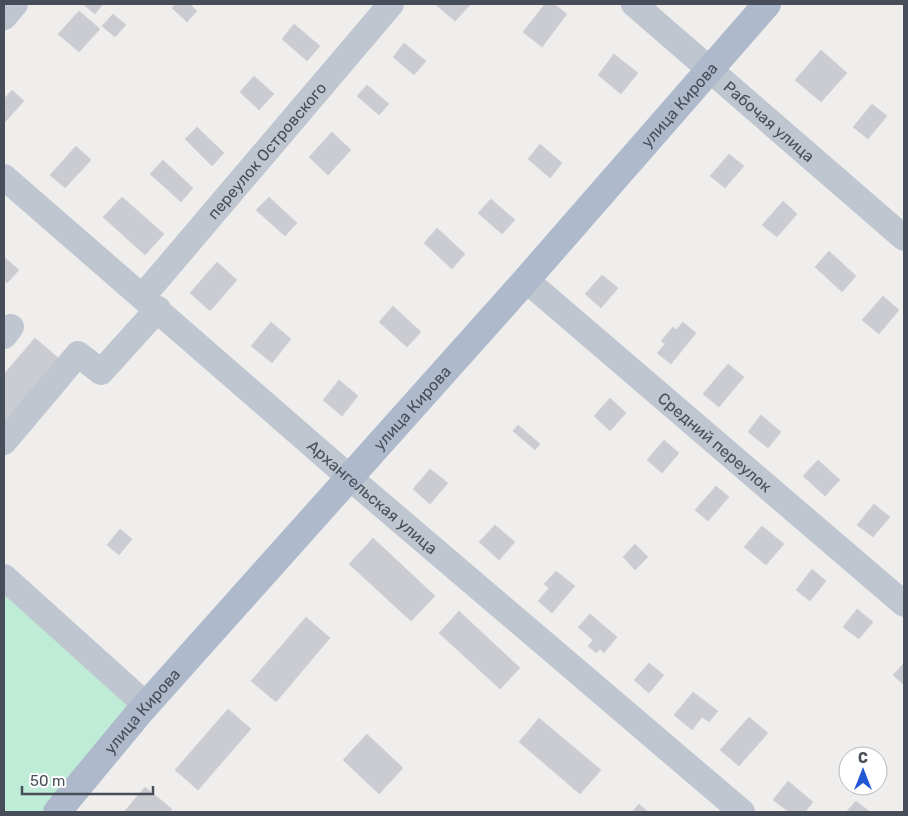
<svg xmlns="http://www.w3.org/2000/svg" width="908" height="816" font-family="Rubik,sans-serif">
<rect width="100%" height="100%" fill="#f0eeed"/>
<path fill="#beecd6" d="M4,584L133,705L45,812H4Z"/>
<path fill="#cbccd2" stroke="#d2d3d9" d="M83,4H103L95,14Z
M175,4H190L197,11L187,22L172,8Z
M435,4H471L455,21Z
M545,4H554L567,14L542,47L523,32Z
M79,11L100,29L79,52L58,34Z
M113,14L126,25L115,37L102,26Z
M294,24L320,46L307,61L282,39Z
M404,43L426,61L414,75L393,57Z
M821,50L847,73L821,102L795,80Z
M614,54L638,73L621,94L598,75Z
M254,76L274,94L259,110L240,92Z
M367,85L389,104L379,115L357,96Z
M12,90L24,101L4,123V99Z
M872,104L887,116L868,139L853,127Z
M197,127L224,153L212,166L185,139Z
M332,132L351,150L328,175L309,157Z
M540,144L562,163L550,178L528,159Z
M76,146L91,160L65,188L50,175Z
M729,154L744,166L725,188L710,176Z
M163,160L193,188L181,202L150,174Z
M122,197L164,234L145,255L103,217Z
M269,197L297,223L285,236L256,210Z
M491,199L515,220L502,234L478,213Z
M783,201L797,214L777,237L762,225Z
M437,228L465,254L452,269L424,243Z
M829,251L856,276L842,292L815,267Z
M4,257L19,270L7,283L4,280Z
M217,262L237,280L210,311L190,293Z
M602,275L618,288L601,308L585,294Z
M883,296L899,310L879,334L862,320Z
M393,306L421,332L407,347L379,322Z
M271,322L291,339L272,363L251,346Z
M683,322L696,333L671,364L657,353L665,344L661,341L673,327L676,330Z
M35,338L63,362L4,431V374Z
M728,364L744,377L719,407L703,394Z
M339,380L358,396L342,416L323,400Z
M610,398L626,413L610,431L594,416Z
M761,415L781,432L768,448L748,432Z
M518,425L540,444L535,450L513,431Z
M664,440L679,453L662,473L647,460Z
M818,460L840,480L825,496L803,476Z
M430,469L448,483L430,504L413,489Z
M716,486L729,497L708,521L695,510Z
M874,504L890,517L873,537L857,525Z
M495,525L515,542L499,560L479,542Z
M762,526L784,544L766,565L744,547Z
M120,529L132,539L119,555L107,545Z
M373,538L435,596L411,621L349,564Z
M635,544L648,557L635,570L623,557Z
M812,569L826,581L810,601L796,590Z
M556,571L575,586L552,613L538,601L549,588L544,584Z
M857,609L873,622L859,639L843,627Z
M459,611L520,668L500,689L439,633Z
M590,614L617,637L604,653L600,649L596,653L588,646L593,640L578,627Z
M306,617L330,638L276,702L251,681Z
M649,663L664,675L649,693L634,680Z
M904,663V685L893,675Z
M693,692L718,711L709,722L702,717L692,730L674,715Z
M228,709L251,729L198,790L175,770Z
M749,717L768,733L739,766L720,750Z
M539,718L601,770L580,794L519,742Z
M367,734L403,768L379,794L343,760Z
M788,781L813,802L805,812H789L773,800Z
M145,787L172,809L169,812H124Z
M856,801L870,812H846Z
M639,804L648,812H632Z"/>
<g fill="none" stroke-linecap="round" stroke-linejoin="round">
<g stroke="#bfc6cf" stroke-width="26">
<path id="s1" d="M634,4L904,238"/>
<path d="M4,17L15,4"/>
<path id="s2" d="M4,177L349,477L742,812"/>
<path id="s3" d="M526,280L904,604"/>
<path id="s4" d="M143,296L391,4"/>
<path d="M4,336L11,327"/>
<path d="M4,442L78,354L101,372L158,309"/>
<path d="M4,577L146,705"/>
</g>
<path stroke="#aeb9cb" stroke-width="28" id="s5" d="M57,812L139,713L526,280L767,4"/>
</g>
<g text-anchor="middle" stroke-width="5" stroke-linejoin="round" paint-order="stroke">
<g font-size="16" fill="#474e5a" stroke="#fff">
<text dy="6" stroke="none"><textPath href="#s5" startOffset="942">улица Кирова</textPath></text>
<text dy="6" stroke="none"><textPath href="#s1" startOffset="179">Рабочая улица</textPath></text>
<text dy="6" stroke="none"><textPath href="#s4" startOffset="191">переулок Островского</textPath></text>
<text dy="6" stroke="none"><textPath href="#s5" startOffset="538">улица Кирова</textPath></text>
<text dy="6" stroke="none"><textPath href="#s3" startOffset="249">Средний переулок</textPath></text>
<text dy="6" stroke="none"><textPath href="#s2" startOffset="488">Архангельская улица</textPath></text>
<text dy="6" stroke="none"><textPath href="#s5" startOffset="132">улица Кирова</textPath></text>
</g>
</g>
<rect width="908" height="816" fill="none" stroke="#474e5a" stroke-width="10"/>
<g transform="translate(863 771)"><circle r="24" fill="#ffffff" stroke="#b5b8bd"/>
<path d="M0-4L9 19L0 12L-9 19Z" fill="#2356d5"/>
<text y="-8" font-size="14" font-weight="bold" text-anchor="middle" fill="#474e5a">С</text>
</g>
<path d="M22 786v8h131v-8" fill="none" stroke="#474e5a" stroke-width="2.5"/>
<text x="30" y="786" font-size="15" fill="#474e5a" stroke="#ffffff" stroke-width="4" paint-order="stroke">50 m</text>
</svg>
